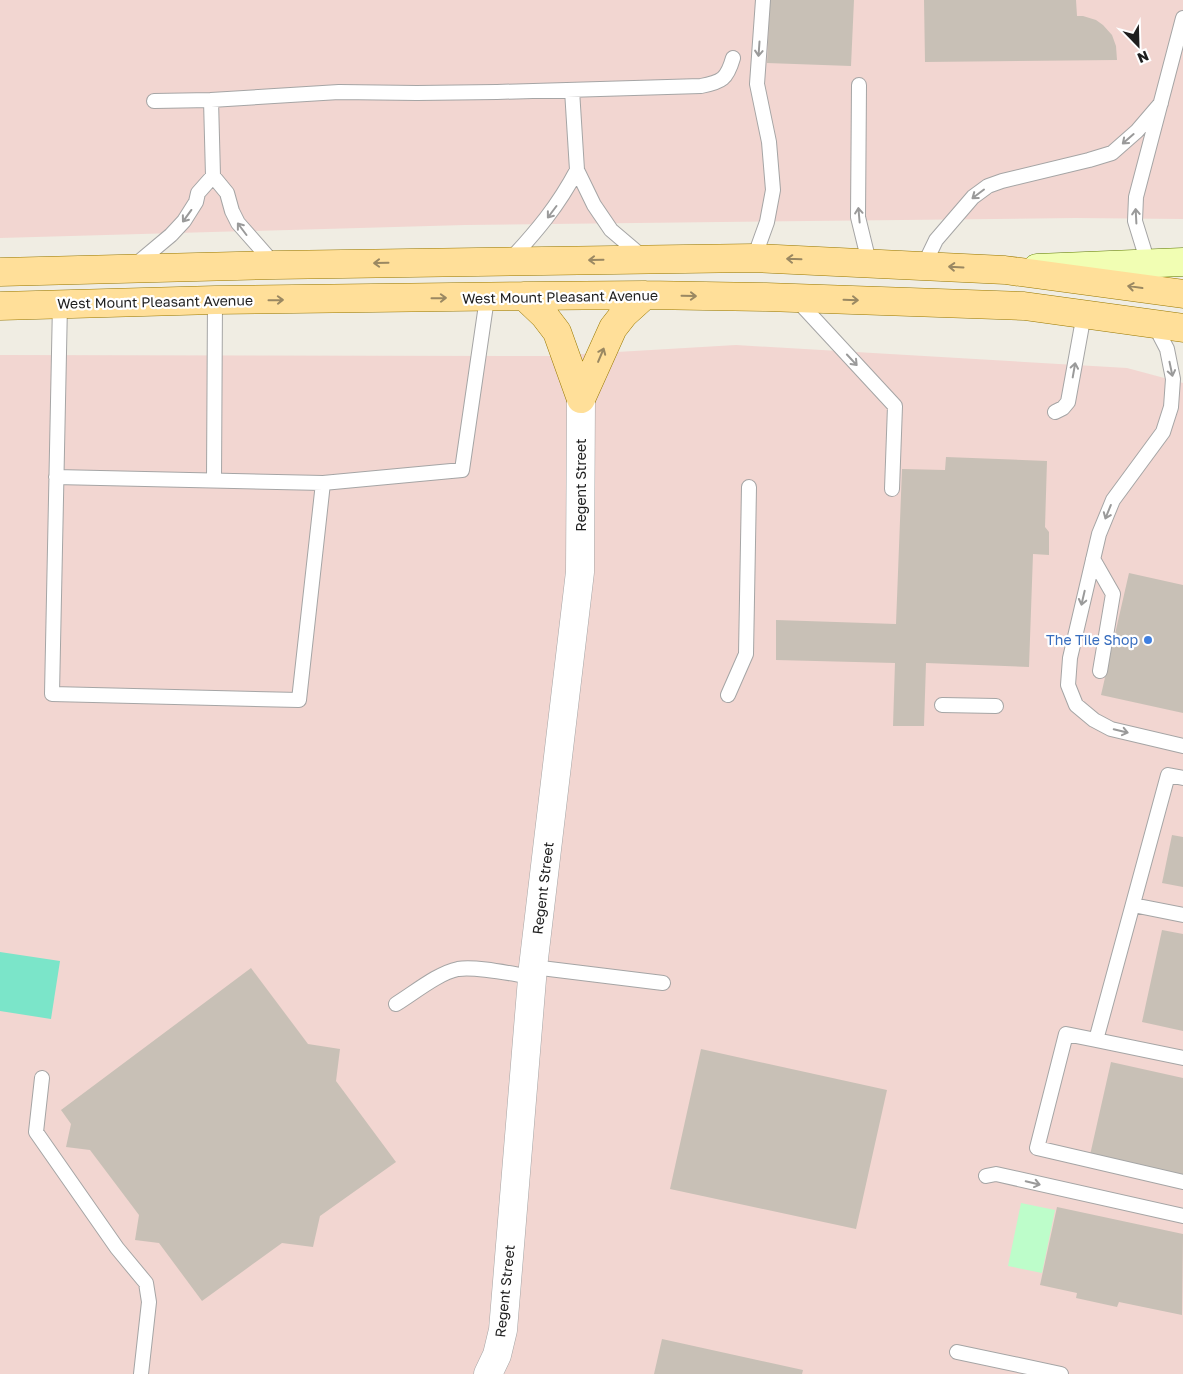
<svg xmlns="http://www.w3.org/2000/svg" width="1183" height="1374" font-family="'Golos Text',sans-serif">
<rect width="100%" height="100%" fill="#f0ede3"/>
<path fill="#f2d6d1" d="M0,0H1183V219L1075,218L465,225L0,238Z
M736,345L1127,368L1183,383V1374H0V355L549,356Z"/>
<path fill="#bdfdca" d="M1021,1203L1055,1210L1042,1273L1008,1266Z"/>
<path fill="#7be5c9" d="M0,952L60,961L51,1019L0,1011Z"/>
<path fill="#c8c0b6" d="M770,0H854L851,66L767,63Z
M924,0H1076L1077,16H1083L1096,20L1103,25L1112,35L1116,46L1117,60L925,62Z
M946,457L1047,461L1045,527L1049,532V555L1033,554L1029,667L926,663L924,726H893L895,663L776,660V620L896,624L902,469L945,470Z
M1129,573L1183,585V713L1101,695Z
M1172,835L1183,837V887L1162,883Z
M1162,930L1183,934V1031L1142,1022Z
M251,968L308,1044L340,1049L336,1081L396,1162L320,1216L313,1247L282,1243L202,1301L159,1243L135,1240L139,1215L90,1150L66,1147L71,1124L61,1110Z
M701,1049L887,1090L856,1229L670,1189Z
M1111,1062L1183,1078V1175L1090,1155Z
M1057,1207L1183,1234L1182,1315L1119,1302L1117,1307L1076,1298L1077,1293L1040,1285Z
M662,1339L803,1370L802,1374H654Z"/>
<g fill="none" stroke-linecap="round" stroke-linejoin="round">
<g stroke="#a5a5a5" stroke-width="16">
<path id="lane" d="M859,85L858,217L869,262
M572,90L577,170L594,205L611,230L644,258
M154,101L211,100
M754,258L767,222L773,190L769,142L757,84L763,0
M509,261C537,231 558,206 577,170
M1148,263L1135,221L1136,197L1183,18
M275,265L238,223L232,211L227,193L213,176L211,100L339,92L417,93L497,92L701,86C722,82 727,79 733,58
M924,265L936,240L973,197L988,186L1002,181L1089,160L1112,153L1137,131L1161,103
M134,266L171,235L184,221L196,202L198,193L213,176
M796,299L895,406L892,489
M60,304L52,694L299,700L323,483L462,470L487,298
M1154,324L1167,349L1173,379L1171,407L1163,432L1113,500L1099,534L1070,658L1068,685L1076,705L1094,720L1111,729L1183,746
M1055,412L1063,408L1068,402L1084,314
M56,477L323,483
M214,480L215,300
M1093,559L1113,594L1100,671
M728,695L746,654L749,487
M942,705L996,706
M1183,778L1168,775L1096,1040L1183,1058
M1133,905L1183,915
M533,967L663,983
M396,1004C414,993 438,973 458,969C477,966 512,974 532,977
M1096,1040L1066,1034L1037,1148L1183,1182
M42,1078L36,1132L117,1248L146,1283L149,1302L141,1374
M986,1176L996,1174L1183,1216
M957,1352L1061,1374"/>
</g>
<g stroke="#a5a5a5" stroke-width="29">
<path id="street" d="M488,1374L497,1355L503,1330L533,967L580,572L581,399"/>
</g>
<g stroke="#5e7a00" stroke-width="29">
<path id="secondary" d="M1037,268L1183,262"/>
</g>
<g stroke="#987800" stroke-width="29">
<path id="primary" d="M0,272L275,265L754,258L1005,270L1183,294
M524,296L544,315L557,332L581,399
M0,306L215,300L524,296L645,295L766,297L1024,306L1183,328
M581,399L613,328L624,314L645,295"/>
</g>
<use href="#lane" stroke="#fff" stroke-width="14"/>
<use href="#street" stroke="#fff" stroke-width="28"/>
<use href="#secondary" stroke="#f1feb3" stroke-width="28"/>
<use href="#primary" stroke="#ffdf99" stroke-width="28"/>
</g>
<defs><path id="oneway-shaft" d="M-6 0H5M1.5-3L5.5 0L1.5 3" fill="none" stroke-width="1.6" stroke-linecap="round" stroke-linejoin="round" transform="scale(1.25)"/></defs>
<g stroke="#9a9a9a">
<use href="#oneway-shaft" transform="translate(759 49) rotate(94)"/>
<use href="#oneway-shaft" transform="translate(1128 139) rotate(139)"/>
<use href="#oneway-shaft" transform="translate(978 194) rotate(143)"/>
<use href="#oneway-shaft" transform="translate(552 212) rotate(127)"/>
<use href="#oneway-shaft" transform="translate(859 215) rotate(-95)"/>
<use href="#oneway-shaft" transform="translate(187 216) rotate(126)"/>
<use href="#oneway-shaft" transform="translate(1136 216) rotate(-93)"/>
<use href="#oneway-shaft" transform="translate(242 229) rotate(-127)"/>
<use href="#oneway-shaft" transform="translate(852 360) rotate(47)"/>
<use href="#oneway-shaft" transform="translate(1171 369) rotate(78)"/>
<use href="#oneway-shaft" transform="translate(1074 370) rotate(-80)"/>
<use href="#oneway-shaft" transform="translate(1108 512) rotate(112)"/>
<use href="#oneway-shaft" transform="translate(1083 598) rotate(103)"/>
<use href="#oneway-shaft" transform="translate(1121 731) rotate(14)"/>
<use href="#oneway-shaft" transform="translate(1033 1183) rotate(13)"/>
</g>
<g stroke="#9a8862">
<use href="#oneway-shaft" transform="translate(794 259) rotate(-178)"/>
<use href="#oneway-shaft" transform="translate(596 260) rotate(179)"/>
<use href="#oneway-shaft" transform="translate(381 263) rotate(179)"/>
<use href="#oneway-shaft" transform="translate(956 267) rotate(-177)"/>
<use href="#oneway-shaft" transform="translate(1135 287) rotate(-172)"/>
<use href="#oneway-shaft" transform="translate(689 296) rotate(1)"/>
<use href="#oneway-shaft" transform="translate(439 298) rotate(-1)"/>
<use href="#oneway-shaft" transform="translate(276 300) rotate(-1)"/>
<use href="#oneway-shaft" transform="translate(851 300) rotate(2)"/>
<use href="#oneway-shaft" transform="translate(601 355) rotate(-67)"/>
</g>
<circle fill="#3f7fe0" stroke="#fff" stroke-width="2" cx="1148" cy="640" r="5"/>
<g text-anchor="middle" stroke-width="4.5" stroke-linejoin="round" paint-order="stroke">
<g font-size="14" fill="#1e1e1e" stroke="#fff">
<text transform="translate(560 297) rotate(-1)" y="5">West Mount Pleasant Avenue</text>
<text transform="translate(155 302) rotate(-1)" y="5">West Mount Pleasant Avenue</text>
<text transform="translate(581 485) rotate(-90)" y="5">Regent Street</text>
<text transform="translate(543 888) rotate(-83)" y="5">Regent Street</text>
<text transform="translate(505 1291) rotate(-84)" y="5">Regent Street</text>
</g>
<g font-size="14" fill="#366cbe" stroke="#fff" text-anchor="end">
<text x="1138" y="645">The Tile Shop</text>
</g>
</g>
<g transform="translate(1138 45) rotate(157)" stroke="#ffffff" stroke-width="4" paint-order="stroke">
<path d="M0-4L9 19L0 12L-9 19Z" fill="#1e1e1e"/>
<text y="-8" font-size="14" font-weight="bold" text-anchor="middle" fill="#1e1e1e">N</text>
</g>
</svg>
